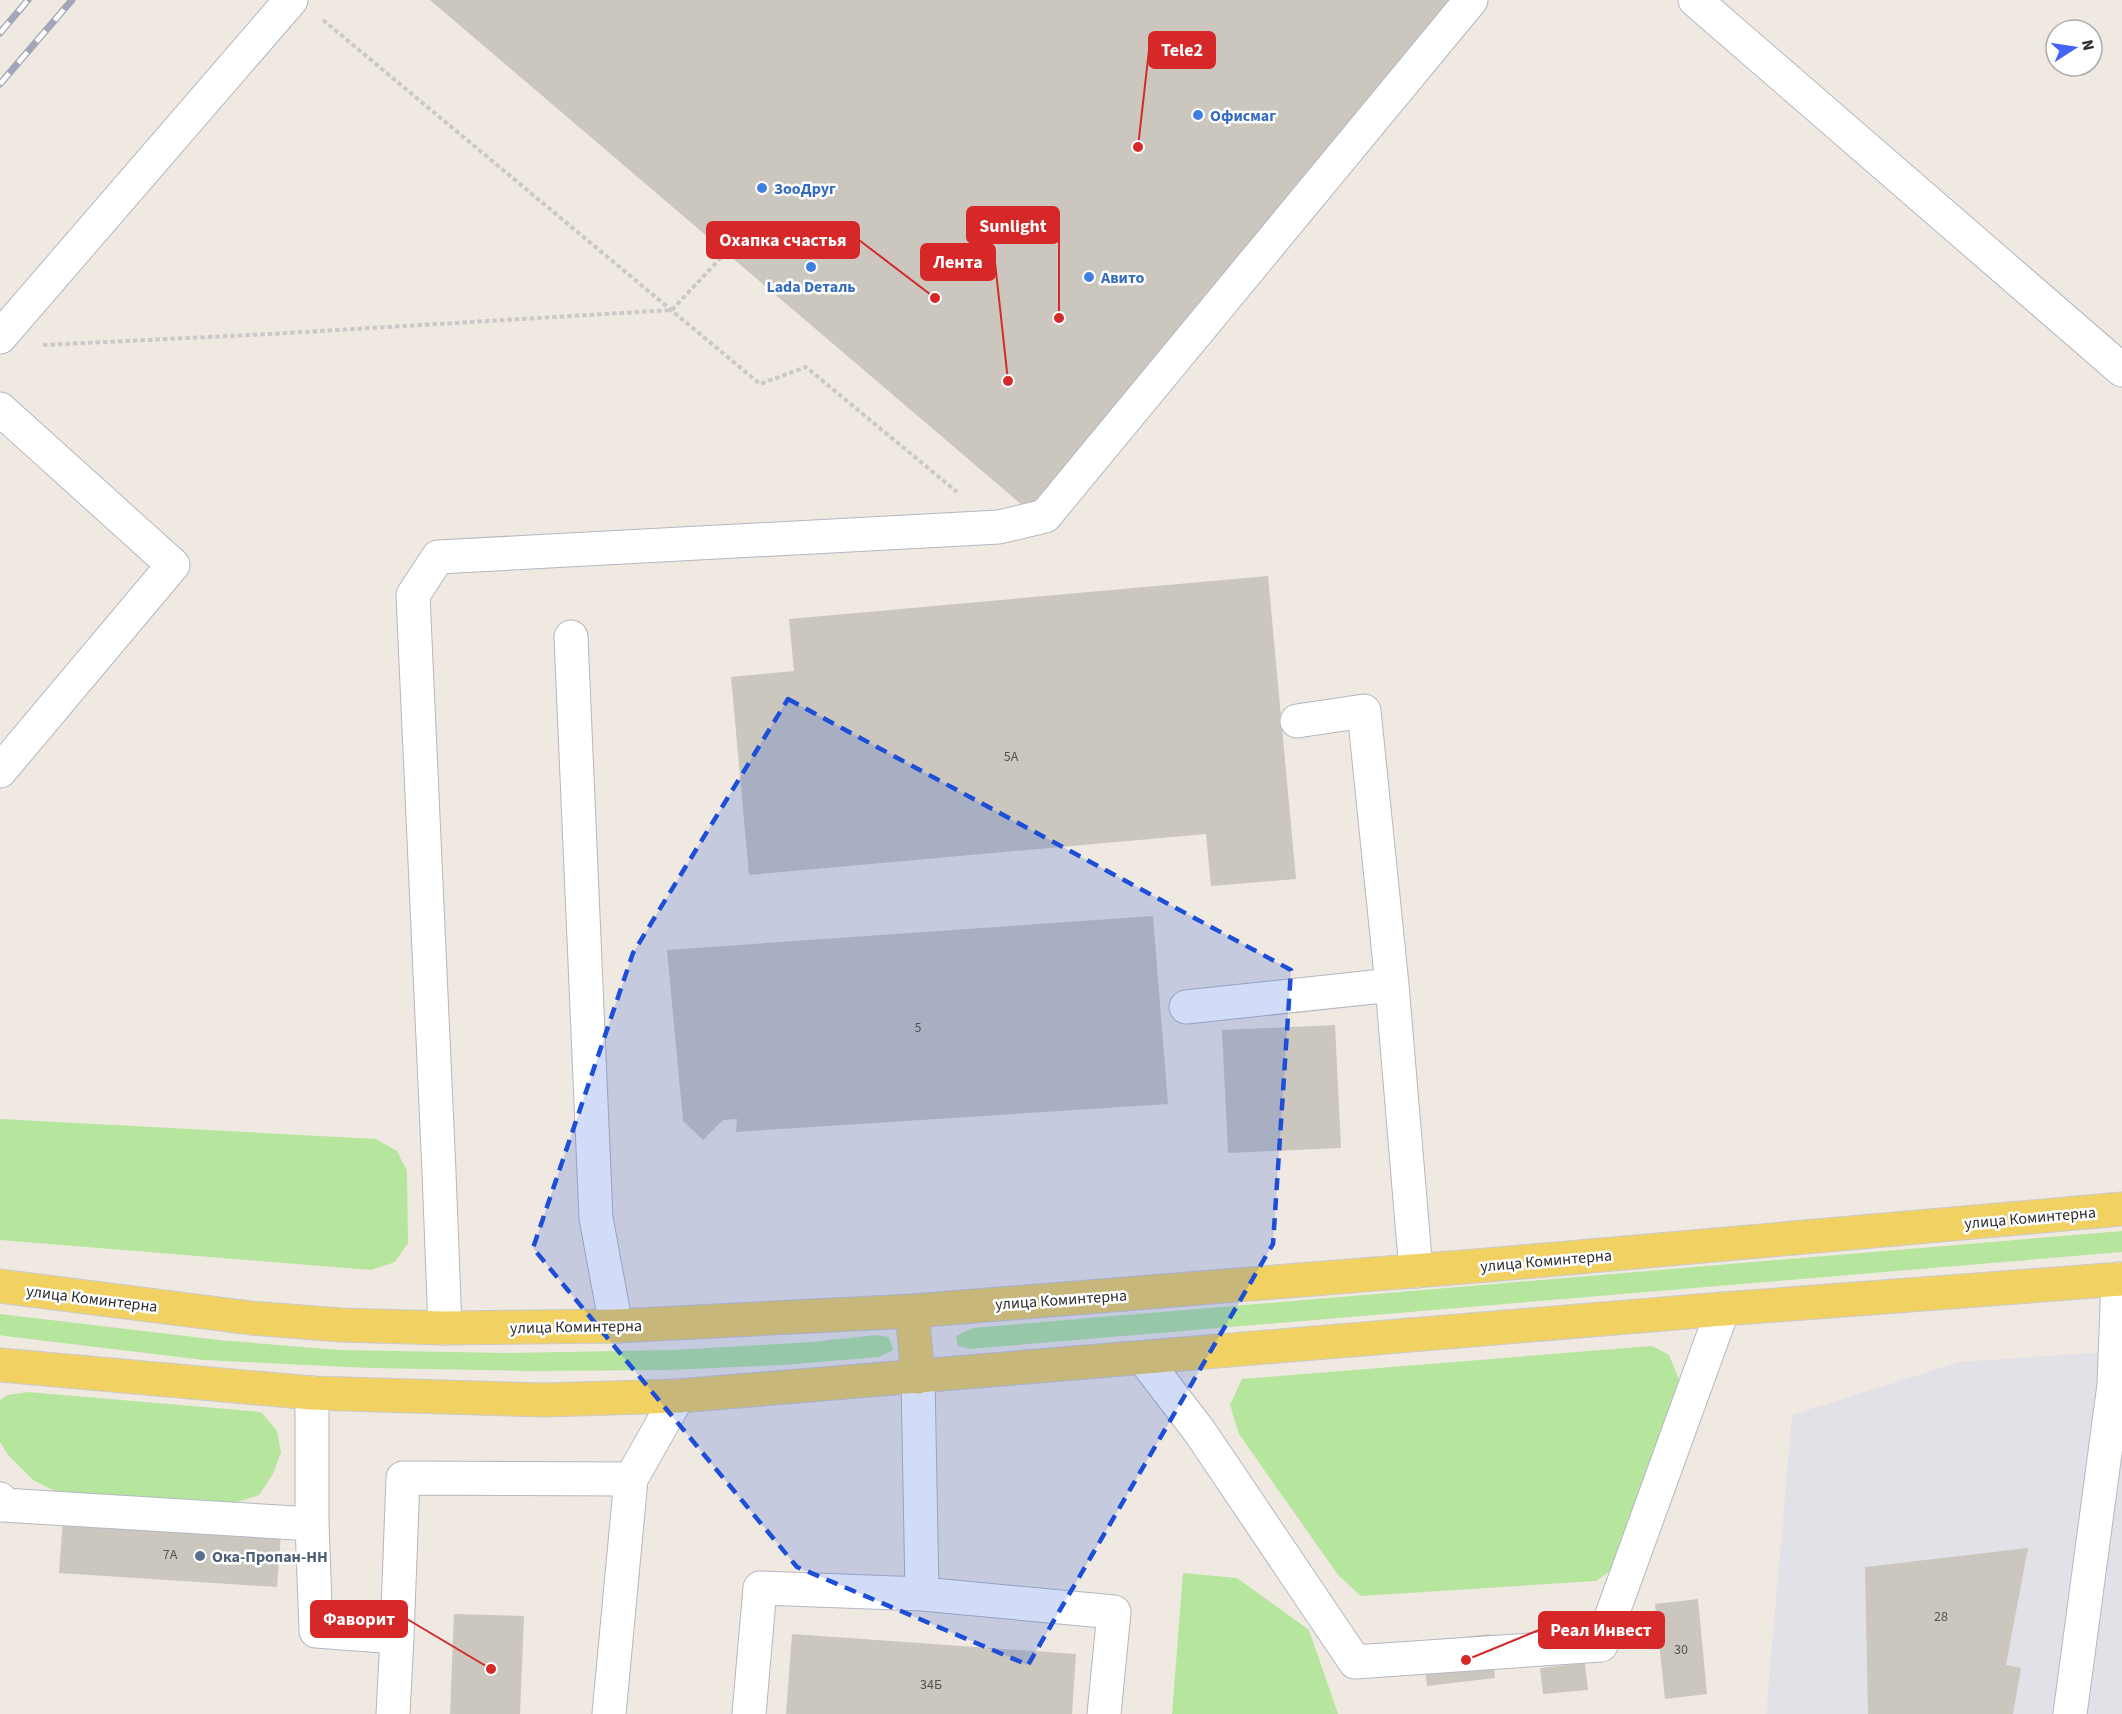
<svg xmlns="http://www.w3.org/2000/svg" width="2122" height="1714" font-family="'Source Sans 3',sans-serif">
<rect width="100%" height="100%" fill="#efe9e1"/>
<path fill="#e3e1e8" d="M2122,1351V1714H1766L1792,1415L1959,1362Z"/>
<path fill="#b6e59e" d="M0,1119L376,1139L397,1151L407,1171L408,1243L395,1262L371,1270L0,1240Z
M2122,1231V1252L969,1349L958,1346L956,1336L973,1328Z
M0,1314L219,1340L338,1350L506,1353L674,1350L812,1342L876,1335L889,1337L893,1350L879,1357L783,1365L669,1370L531,1371L370,1368L204,1360L5,1336L0,1335Z
M1652,1346L1669,1355L1682,1387L1624,1561L1596,1581L1361,1596L1338,1575L1239,1434L1230,1405L1242,1379Z
M28,1392L261,1412L277,1431L281,1452L273,1474L259,1495L231,1504L63,1495L33,1480L8,1455L0,1442V1400L8,1395Z
M1183,1573L1237,1578L1309,1630L1338,1714H1172Z"/>
<path fill="#cbc7bf" d="M430,0H1463L1029,511Z
M1268,576L1296,879L1211,886L1206,834L749,875L731,677L794,671L789,619Z
M1153,916L1168,1104L736,1132L737,1119L723,1120L703,1140L683,1121L667,950Z
M1335,1025L1341,1148L1228,1153L1222,1030Z
M63,1519L281,1534L277,1587L59,1573Z
M2028,1548L2006,1665L2021,1668L2013,1714H1868L1865,1567Z
M1698,1599L1707,1694L1665,1699L1655,1604Z
M454,1614L524,1616L520,1714H450Z
M792,1634L1076,1654L1072,1714H786Z
M1490,1634L1495,1678L1427,1686L1422,1642Z
M1585,1663L1588,1690L1543,1694L1540,1668Z"/>
<g fill="none" stroke-linecap="round" stroke-linejoin="round">
<g stroke="#b4b7c1" stroke-width="35">
<path id="minor" d="M1695,0L2122,370
M0,337L291,0
M0,409L173,565L0,771
M571,637L596,1218L616,1326
M1297,721L1364,711L1392,985
M1186,1007L1392,985L1416,1271
M445,1328L439,1172L413,595L438,557L999,527L1045,516L1471,0
M1144,1359L1200,1432L1355,1662L1601,1645L1723,1309
M918,1377L922,1594
M312,1393V1524L316,1631L397,1637L403,1478L631,1479L678,1396
M0,1499L3,1505L312,1524
M393,1714L397,1637
M609,1714L631,1479
M749,1714L760,1588L922,1594L1114,1612L1104,1714
M2070,1714L2114,1385L2118,1279"/>
</g>
<g stroke="#c9c9c9" stroke-width="35">
<path id="major" d="M0,1286L251,1318L340,1325L445,1328L616,1326L912,1311L1488,1265L2122,1209
M912,1311L918,1377
M0,1365L312,1393L544,1400L678,1396L1723,1309L2122,1279"/>
</g>
<path stroke="#c9c9c9" stroke-width="4" stroke-dasharray="4.5 3" stroke-linecap="butt" d="M323,20L760,384L806,367L957,492
M43,345L270,334L672,310L726,252"/>
<use href="#minor" stroke="#fff" stroke-width="33"/>
<use href="#major" stroke="#f2d163" stroke-width="33"/>
<g stroke="#a3a6b8" stroke-width="7">
<path id="rail" d="M0,33L28,0
M0,84L72,0"/>
</g>
<use href="#rail" stroke="#fff" stroke-width="4.5" stroke-dasharray="14" stroke-linecap="butt"/>
</g>
<path fill="#1d4ed8" fill-opacity="0.2" stroke="#1d4ed8" stroke-width="4.5" stroke-dasharray="12 8" stroke-linejoin="round" d="M788,699L1291,970L1273,1244L1028,1665L797,1567L533,1248L633,953Z"/>
<g fill="#3f7fe0" stroke="#fff" stroke-width="2">
<circle cx="1198" cy="115" r="6"/>
<circle cx="762" cy="188" r="6"/>
<circle cx="811" cy="267" r="6"/>
<circle cx="1089" cy="277" r="6"/>
</g>
<circle fill="#5c6f8a" stroke="#fff" stroke-width="2" cx="200" cy="1556" r="6"/>
<g text-anchor="middle" stroke-width="5" stroke-linejoin="round" paint-order="stroke">
<g font-size="14" fill="#555452">
<text x="1011" y="761">5А</text>
<text x="918" y="1032">5</text>
<text x="170" y="1559">7А</text>
<text x="1941" y="1621">28</text>
<text x="1681" y="1654">30</text>
<text x="931" y="1689">34Б</text>
</g>
<g font-size="16" font-weight="bold" fill="#366cbe" stroke="#fff" text-anchor="start">
<text x="1210" y="121">Офисмаг</text>
<text x="774" y="194">ЗооДруг</text>
<text x="1101" y="283">Авито</text>
<text x="811" y="292" text-anchor="middle">Lada Dеталь</text>
</g>
<g font-size="16" fill="#2e2e2e" stroke="#fff">
<text transform="translate(2030 1217) rotate(-5)" y="6">улица Коминтерна</text>
<text transform="translate(1546 1260) rotate(-5)" y="6">улица Коминтерна</text>
<text transform="translate(92 1298) rotate(7)" y="6">улица Коминтерна</text>
<text transform="translate(1061 1299) rotate(-4)" y="6">улица Коминтерна</text>
<text transform="translate(576 1326) rotate(-1)" y="6">улица Коминтерна</text>
</g>
<g font-size="16" font-weight="bold" fill="#4e5e75" stroke="#fff" text-anchor="start">
<text x="212" y="1562">Ока-Пропан-НН</text>
</g>
</g>
<path fill="none" stroke="#d62828" stroke-width="2" d="M1138 147L1149 50M1059 318L1059 225M935 298L859 240M1008 381L995 262M491 1669L407 1619M1466 1660L1539 1630"/>
<g fill="#d62828" stroke="#fff" stroke-width="2">
<circle cx="1138" cy="147" r="6"/>
<circle cx="1059" cy="318" r="6"/>
<circle cx="935" cy="298" r="6"/>
<circle cx="1008" cy="381" r="6"/>
<circle cx="491" cy="1669" r="6"/>
<circle cx="1466" cy="1660" r="6"/>
</g>
<g fill="#d62828" stroke="#d62828" stroke-width="2">
<rect x="1149" y="32" width="66" height="36" rx="6"/>
<rect x="967" y="207" width="92" height="36" rx="6"/>
<rect x="707" y="222" width="152" height="36" rx="6"/>
<rect x="921" y="244" width="74" height="36" rx="6"/>
<rect x="311" y="1601" width="96" height="36" rx="6"/>
<rect x="1539" y="1612" width="125" height="36" rx="6"/>
</g>
<g font-size="18" text-anchor="middle" font-weight="bold" fill="#fff">
<text x="1182" y="56">Tele2</text>
<text x="1013" y="232">Sunlight</text>
<text x="783" y="246">Охапка счастья</text>
<text x="958" y="268">Лента</text>
<text x="359" y="1625">Фаворит</text>
<text x="1601" y="1636">Реал Инвест</text>
</g>
<g transform="translate(2074 48) rotate(78)"><circle r="28" fill="#ffffff" stroke="#ababab" stroke-width="1.5"/>
<path d="M0-4.5L10 22L0 15L-10 22Z" fill="#4264fb"/>
<text y="-9" font-size="16" font-weight="bold" text-anchor="middle" fill="#2e2e2e">N</text>
</g>
</svg>
